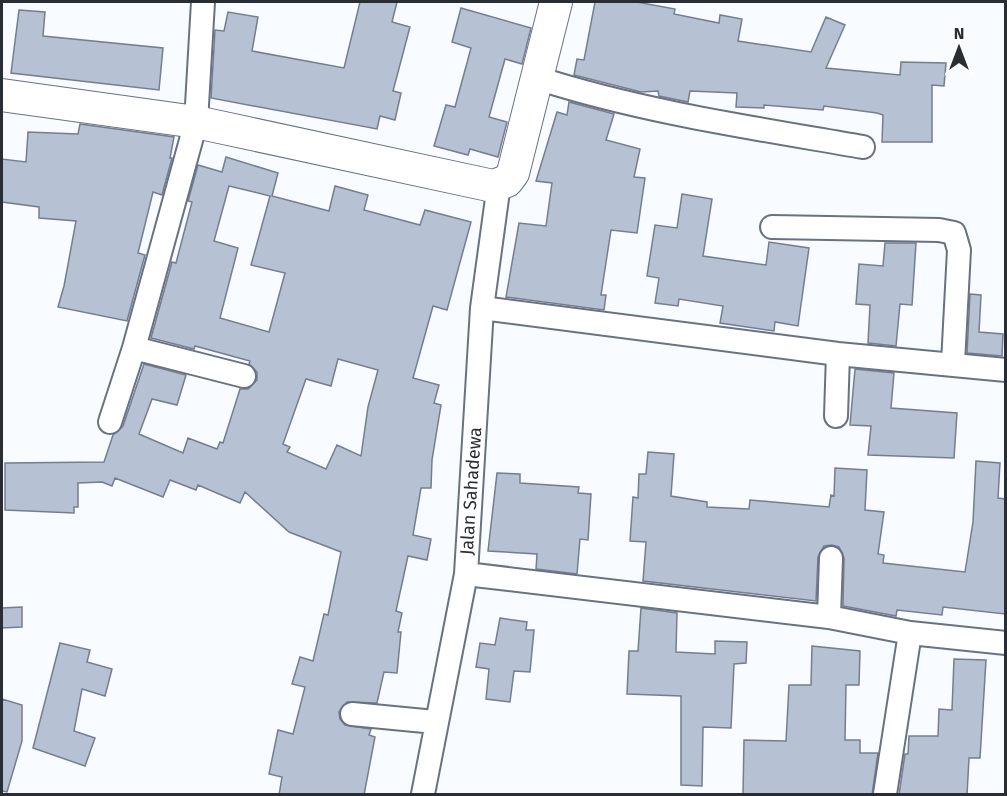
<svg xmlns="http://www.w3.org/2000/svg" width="1007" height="796" font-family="'Fira Sans',sans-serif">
<rect width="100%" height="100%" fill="#f8fbff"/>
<path fill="#b6c1d4" stroke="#747e90" stroke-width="1.5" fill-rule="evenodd" d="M360,2H397L392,22L410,27L393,91L401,93L395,120L380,116L377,129L211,98L215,30L224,31L228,12L258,17L252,51L344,68Z
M595,2H637L675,9L674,14L719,23L720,15L742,19L738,41L811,52L826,17L845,25L826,68L900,75L901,62L946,63L944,86L932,85V142H882L883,115L877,113L824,106L823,110L764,105V108L736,107L737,93L690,91L688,102L659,96L658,91L641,92L574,75L577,59L584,60Z
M461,8L531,28L522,64L505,59L489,117L507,122L498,157L470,149L468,155L434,146L446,105L455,107L471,48L452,42Z
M19,10L45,12L43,36L163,48L159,90L11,73Z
M569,102L614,114L606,140L640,149L634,177L645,178L637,233L611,230L601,295H606L604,310L506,297L519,223L546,226L552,183L536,181L557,112L567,115Z
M80,124L174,137L170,158H172L162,195L153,192L138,253L145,255L127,321L58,307L64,286L76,221L39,218V207L2,202V159L26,162L28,132L78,134Z
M226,157L278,173L272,196L329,211L335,186L368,195L364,210L420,225L425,210L471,222L447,310L433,306L413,378L439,385L434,403L441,405L432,460L431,488H421L413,535L431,539L427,560L408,556L396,611L402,613L398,632H401L397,673L384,672L377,703L347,702L339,712L340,719L345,725L371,729L369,735L375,737L364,795H279L282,777L269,774L278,730L293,734L305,687L292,684L300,657L313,661L324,614L328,615L341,552L289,532L245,492L240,503L198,485L196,490L170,480L163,497L115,478L112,486L102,482L78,483V507H74V513L5,510V463L104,462L113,435L123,426L144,364L186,375L177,405L152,399L139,434L183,453L188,438L217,449L220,442L223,443L240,389H248L257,380V372L249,364L250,361L195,346L194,349L151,338L172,262L176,263L192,202L188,201L198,165L222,172ZM229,186L270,196L251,265L285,273L269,332L220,318L238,248L214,241ZM338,359L378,370L368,407L361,456L337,445L326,469L287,452L290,447L283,444L306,379L331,386Z
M682,194L712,199L703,256L766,265L769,242L809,248L798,326L775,322L774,331L720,323L723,306L679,299L678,306L655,303L659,278L647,276L655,225L677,228Z
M885,243H916L912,305L900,304L896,346L868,343L870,305L856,304L859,264L883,266Z
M970,294L981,295L979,332L1003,334L1002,356L967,353Z
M855,369L894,373L891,408L957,413L954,458L868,455L871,426L850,425Z
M648,452L674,454L671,496L707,502V507L749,509L750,500L829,507L831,495L834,496L835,468L867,470L865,510L884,512L878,554L884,555L883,563L965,572L973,522L976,461L1000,463L998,498L1005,499V614L943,607L942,615L897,610L896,616L843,606L844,558L839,547L832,545L824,546L818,557L816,601L643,581L646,542L630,541L633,497L638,498L639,474H646Z
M497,473L520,474V483L579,487L578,493L591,494L588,540L580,539L577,574L536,569L537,554L488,551Z
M22,607V627L2,628V608Z
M641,608L677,613L676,652L715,654V641L747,642L746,663L734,664L731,728L703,727L702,786L681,785V696L627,694L629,651H638Z
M500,618L527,622L526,630H534L530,672L514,671L510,702L486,699L489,669L476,667L480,643L495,645Z
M60,643L90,650L87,662L112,669L105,696L82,689L74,731L95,738L85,766L33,748Z
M812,646L860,651L859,685H846L845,740H860V753H878L872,795H743L744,740L786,741L789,685H811Z
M954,659L986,660L980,758H969L967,795H899L905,754H908L909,736H938L939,709L952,710Z
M2,699L22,705V741L7,792L2,791Z"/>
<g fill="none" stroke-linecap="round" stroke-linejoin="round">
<g stroke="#687283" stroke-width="26">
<path id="minor" d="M537,78C643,112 754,128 863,147
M772,227L939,230L954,233L959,250L953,363
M482,308L838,354L1006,370
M134,348L244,376
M836,416L838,354
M110,422L134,348L196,122L203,2
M466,574L829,617L910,633L1006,643
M829,617L831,558
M352,714L435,722
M423,794L466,574L482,308L499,184
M885,794L910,633"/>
</g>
<g stroke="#687283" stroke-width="34">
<path id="secondary" d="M2,95L196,122L493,186L507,181L513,173L556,2"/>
</g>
<use href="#minor" stroke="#fff" stroke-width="22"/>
<use href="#secondary" stroke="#fff" stroke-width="32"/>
</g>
<g text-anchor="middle" stroke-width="4.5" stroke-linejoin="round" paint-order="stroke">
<g font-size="18" fill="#292d34" stroke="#fff">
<text transform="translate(471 491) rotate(-86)" y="6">Jalan Sahadewa</text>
</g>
</g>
<rect width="1007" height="796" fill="none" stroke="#292d34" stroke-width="6"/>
<g transform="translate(959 48)" stroke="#ffffff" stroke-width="4.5" paint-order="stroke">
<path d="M0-4.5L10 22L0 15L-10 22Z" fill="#292d34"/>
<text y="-9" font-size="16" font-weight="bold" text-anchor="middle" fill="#292d34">N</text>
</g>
</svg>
